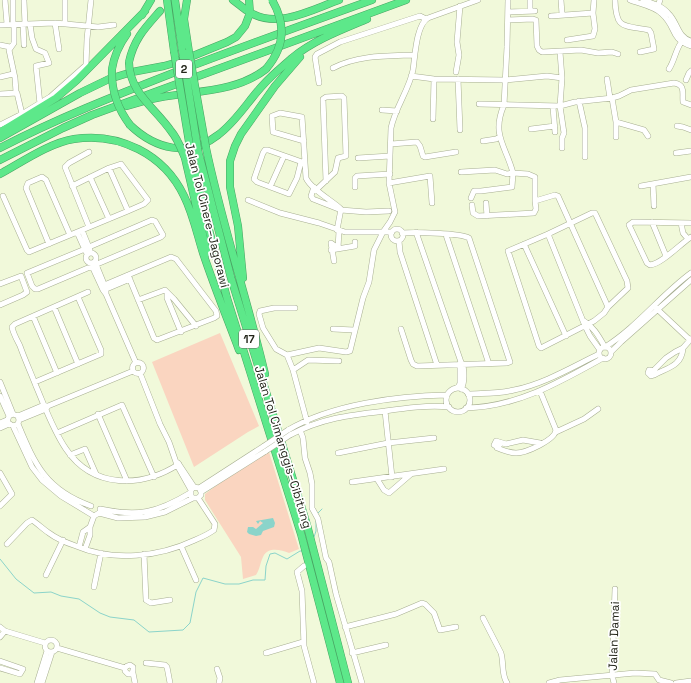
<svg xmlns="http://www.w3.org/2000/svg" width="691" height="683" font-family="'Space Grotesk',sans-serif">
<rect width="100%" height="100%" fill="#f1f9da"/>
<path fill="#fad5c0" d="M220,333L259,426L248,432L194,467L152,362Z
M269,452L299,549L289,553C281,550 268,546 263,557C260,563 260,569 256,575L243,579L241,557L210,508L205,500V494L225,479Z"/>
<path fill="#8bd4ca" d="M273,518L275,523L274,527L263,531L261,535L256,536L249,534L247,532L248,527H253L256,529L263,523L260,521L258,524L256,521Z"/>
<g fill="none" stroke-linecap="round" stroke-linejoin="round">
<path stroke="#8bd4ca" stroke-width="1" d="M317,514L322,509
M314,537L316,531V521
M0,559L16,579L34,593L51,592L61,596L79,599L100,613L110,617L134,620L149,632L183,630L190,623L196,592L203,578L225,584H239L253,580H265L266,566L270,554L275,553L287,559L300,551H302"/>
<g stroke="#a8af92" stroke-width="6">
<path id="minor" d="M5,0L7,24
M13,0V25
M65,0V23
M508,0L507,47L504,105C491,135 506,146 513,173L528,174L535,177V201L555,195L558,196L608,307
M561,0L562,14
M615,0C616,30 623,25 649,30L651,33L654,49L640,52
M630,0C640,4 654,6 662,14C677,27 669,38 691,46
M643,0C652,3 662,6 668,13C678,22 677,37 691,41
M24,1L25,24
M657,9L660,0
M530,11V0
M508,12L535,11
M551,16L593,13
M508,20L533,19L536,20L537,46L539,50L542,52L581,50L598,53L612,52L618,54
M55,23L59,49
M23,24L24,45
M30,24L32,38L36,49L45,53L49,63L36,66L40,104
M0,25L55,23L98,27L114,25
M14,25V43L9,50L15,78L16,92
M567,40L593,36L595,29L593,13L594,0
M0,45L10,47
M560,52L562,78L560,106L564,133L562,138V148
M333,68C358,55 387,56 414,55
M669,69C675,60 676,47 683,40
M456,72L459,55L457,42L460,6
M411,76L434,79L505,80L547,76L562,78
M0,77L13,74
M458,79L460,130
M607,79L610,98
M686,80L689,73L691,71
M319,83L315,57L317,54L340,42L420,16L426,19
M0,94L17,93L22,114
M612,98L616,122V137
M579,101L585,128V157
M479,104L560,106L575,102L612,98L619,96L631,90L674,83C686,85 682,93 683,102L691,105
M553,107L555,132
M382,110L397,111
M433,119L434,79
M616,122L644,130L648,136
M0,125L22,114L50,97L86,65L87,39L91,0
M677,126L683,127L691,130
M531,129L555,126
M304,141L273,132L272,116L280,113L302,117L306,178C311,189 331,200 341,209L337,230
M483,141L496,139L500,137
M391,144L417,142L420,146L423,156L425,157L456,152
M89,152L69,163L65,167L89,227
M676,153L691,151
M358,158L390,156
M301,162L297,178L289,194L257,182L254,179L263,153L265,150H268L305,163
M109,168L128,211
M461,172L495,170L507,174L513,173L512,187L481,191H474L471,198
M90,177L109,219
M389,183L430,176L432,203
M653,184L654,206
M641,186L691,177
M270,187L284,156
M314,187L311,196L313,199L341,210L366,212L389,211
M355,187V178L357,176L390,174
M317,189L335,172L338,158L346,156L344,98L342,96L326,97L323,99L326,181
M3,196L27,250L29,252L128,211L144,204L148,200L121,164L109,168L72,186
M248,200L280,213L319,223L345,232H392
M486,203L487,216
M472,205L473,213L478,216L534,213L536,209L535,201
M592,213H595L596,215L627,281L628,288L608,307L604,313L594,321L541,348L539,346L508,251L548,234Z
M652,222L666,256
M681,223L683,233L688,239
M691,223L633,222L629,225L647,263L650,265C662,264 680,244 691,237
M391 235a6 6 0 1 1 12 0a6 6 0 1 1-12 0Z
M82,230L90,250
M77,232L86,252
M416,232L461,362C465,368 465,383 461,389
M548,234L585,326L590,336L600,350
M446,235L489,364
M399,241L400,252L437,365
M49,244L26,188L28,183L42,177L46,180L70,235
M524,244L566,336
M338,248L339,231
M85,249L27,273L32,286L35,289H38L161,237L163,235L155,221L152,220L89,247
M331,250L355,246V242
M86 258a5 5 0 1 1 10 0a5 5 0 1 1-10 0Z
M171,257L176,259L216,311L217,316L214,318L157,340L154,338L128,275Z
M334,261L331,243L338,248
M91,264L103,290L106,294V289L95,262
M0,284L21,276L27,292L23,295L0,305
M102,286L128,275
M104,290L130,279
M88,292L15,324L12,327C13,333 17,340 20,346C25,360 31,373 36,386C45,407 53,430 66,449C93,489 142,488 179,464
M167,293V298L181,332
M106,294L136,363
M138,300L165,290L174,299L196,326
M54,307L78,364
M295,308H274L260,311L259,314L263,328L276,349L287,355L293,370L307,422
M656,308L690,340
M33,316L57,373
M584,321C594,327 599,337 605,347C637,327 661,295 691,273
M333,329L354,330
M401,329L411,360L413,364L417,366L507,363L510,362L469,238C461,233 414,232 402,233
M599 353a6 6 0 1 1 12 0a6 6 0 1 1-12 0Z
M611,352L621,342L691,280
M287,355L319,348L346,352L350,351L363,298L369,282L374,250L383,232L390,222L395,212L389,183L391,128C395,108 409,90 413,70C415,57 416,25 428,18L478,0
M132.5 368a5.5 5.5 0 1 1 11 0a5.5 5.5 0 1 1-11 0Z
M293,370L308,360L339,361
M653,371L649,370L648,373L651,376L654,375L653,371L666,358L675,352L683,348L691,339
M140,373L160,424L169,442L177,465L191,490V496L193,498
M654,375C667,368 682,366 683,348
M0,382L13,414
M35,382L101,354V350L78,297
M456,388L459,386L460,383V363
M446 400a12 12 0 1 1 24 0a12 12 0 1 1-24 0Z
M468,394C483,393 499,394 514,390C544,384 572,367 599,354
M0,396L9,416
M466,408C517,407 560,382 603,358
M385,411L392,477
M98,414L127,481
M18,416L44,405L47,406
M19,420L46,409L48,406L133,371
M0,423L7,420
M18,424C35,465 46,490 91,506
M13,426L18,424L19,420L18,416L13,414L9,416L7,422L13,426L32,467L42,480L61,496L94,516L99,513L118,518L145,517L165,512L193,498H198L201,495V492L199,488L194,487L191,490
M0,428L9,424
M288,430C332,404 397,396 447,395
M300,430L303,438L305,458L310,473L312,484V508L318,519L326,558L329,562L336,594L362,683
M556,432L584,419L598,409
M57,433L122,405L154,477
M290,435C322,418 350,415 385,411C406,408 428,405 449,407
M501,443L498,447L494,445L496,441L506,444L523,440L540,443
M497,448C503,450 509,453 516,453C526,453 555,440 556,430L540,391
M338,453L388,443L434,438
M70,455L85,449L96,474
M178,463L194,487
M0,473L12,494L0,506
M377,479L384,490L389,493L411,474
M352,482L444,469
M199,488L264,446
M201,492L266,451
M100,509C138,517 157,513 190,493
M7,544L27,523L32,520C38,524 43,529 49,533C57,539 67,543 76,546C114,562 159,557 195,540C202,537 209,534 214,530L215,524L198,498
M181,546L196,580
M79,547L83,532L90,527
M85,549L90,535V527L94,516
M144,554L146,600L151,603L170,600
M304,566L297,572L302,591L304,646L314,683
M46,575L63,540
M94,587L101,553
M483,618L501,653C504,663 501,674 507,683
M0,627L5,631L45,643
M345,627L396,614L422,603L425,604L434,613L440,630L456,627
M0,637L5,631
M45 646a6 6 0 1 1 12 0a6 6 0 1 1-12 0Z
M57,648L125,668L127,666L130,665L133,667V671L131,674H128L125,671V668
M266,653L303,642
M352,653L386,645
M0,661L23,669L20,674L0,668
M146,663L165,665L167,667L170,683
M217,669L220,678L219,683
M133,673L135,683
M37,683L47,651
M42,683L52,652
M549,683L560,680L635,673L655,674L659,680L671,683
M614,683L612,675L615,589
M676,683L691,681"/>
</g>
<g stroke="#49a463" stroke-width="8">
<path id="highway" d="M167,0L174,51
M175,0L182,49
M187,0L184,19L189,52
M233,0L246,10
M253,14C280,28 313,9 339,0
M142,15L151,0
M129,62C134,39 145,28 160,11
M112,69C114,56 119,45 127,34
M127,106C134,104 141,102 148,100C187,90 233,95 266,69
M130,125C155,149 189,158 218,135C236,122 248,101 263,85C272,75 282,67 292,58C314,40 341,30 367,19
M0,132L56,98L77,80L145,11
M0,138L80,93L109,79L132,72L164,66L178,62L227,42L236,37L245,26L250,13L249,0
M0,148C56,119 114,96 173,73C239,48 305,24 372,0
M206,148C222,224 247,298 265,374
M198,151L231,278L307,525L348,683
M191,154L202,203L227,298L301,534L340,683
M185,158L207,253
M0,160L63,128L92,115L406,0
M0,174C22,162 49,143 74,139C119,132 164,154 184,196C193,214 197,234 203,253C214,286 227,318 239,350
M243,278L238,226L230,187V161L235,146L241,134L275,86L300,57"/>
</g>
<use href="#minor" stroke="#fff" stroke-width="5"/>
<use href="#highway" stroke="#5de88a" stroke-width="7"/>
<g stroke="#a8af92" stroke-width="6" stroke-linecap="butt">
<path id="minor-bridge" d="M264,446L288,430
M266,451L290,435"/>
</g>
<g stroke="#49a463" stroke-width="8" stroke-linecap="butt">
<path id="highway-bridge" d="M182,49L198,151
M174,51L191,154
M189,52L206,148
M129,62C129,92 155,108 171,131C178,139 181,149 185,158
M112,69C111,91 117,108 130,125
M266,69C285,47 286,24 272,0"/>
</g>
<use href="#minor-bridge" stroke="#fff" stroke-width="5"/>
<use href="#highway-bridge" stroke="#5de88a" stroke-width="7"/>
</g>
<g text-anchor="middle" stroke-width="3.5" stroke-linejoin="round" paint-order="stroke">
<g fill="#fff" stroke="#65665f" stroke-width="1">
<rect x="176" y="60" width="16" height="18" rx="3"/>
<rect x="239" y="330" width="20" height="18" rx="3"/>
</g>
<g font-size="11" font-weight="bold" fill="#23251a">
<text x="184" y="73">2</text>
<text x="249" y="343">17</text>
</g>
<g font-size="12" fill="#23251a" stroke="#fff">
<text transform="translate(207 215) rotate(76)" y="4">Jalan Tol Cinere–Jagorawi</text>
<text transform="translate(283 447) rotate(73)" y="4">Jalan Tol Cimanggis–Cibitung</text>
<text transform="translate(614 636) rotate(-88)" y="4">Jalan Damai</text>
</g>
</g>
</svg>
